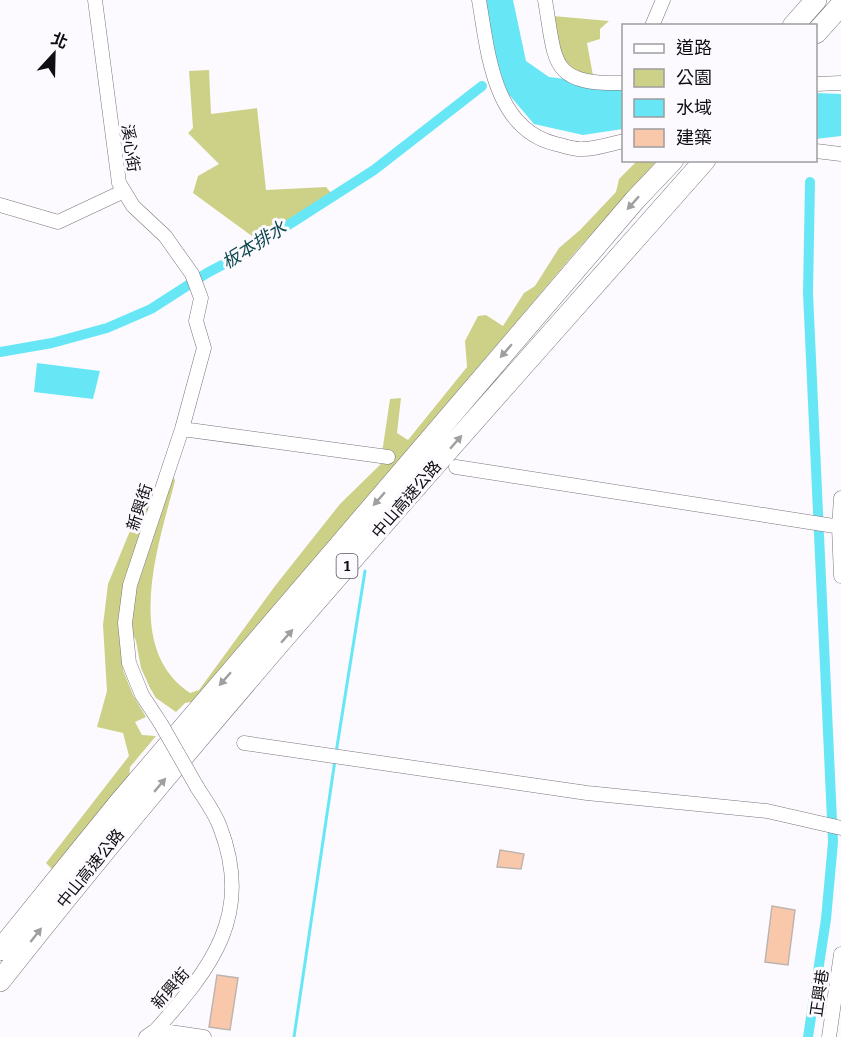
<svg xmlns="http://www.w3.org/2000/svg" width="841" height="1037" font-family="Bitter,'Noto Sans TC',serif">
<rect width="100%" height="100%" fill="#fdfaff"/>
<path fill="#ccd187" d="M553,16L609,21L600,29V39L587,43L594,81L585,79L560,60Z
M209,70L211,114L257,108L266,190L326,187L332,194L256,239L193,193L198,176L219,164L188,133L193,128L189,71Z
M637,161H657L578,249L196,701L185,703L176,712L156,698L150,688L141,668L136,641L131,630L135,589L172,472L175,481C159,543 122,648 190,693L199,690L275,586L340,504L387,458L382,453L390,399L401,398L397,433L408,440L467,367L465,341L478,316L486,315L503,326L524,293L535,286L559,248L580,230L616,192L619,179Z
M156,488L120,632L123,670L133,695L146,717L135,722L142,735L156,736L130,767L129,779L53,870L46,863L129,756L123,733L97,727L107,691L103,625L108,584L144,497Z"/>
<path fill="#67e7f6" d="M481,0H513L526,61L549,77L623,86V129L583,135L534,124L505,90L496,65Z
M816,93L841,94V136L816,139Z
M37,363L100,371L93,399L34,392Z"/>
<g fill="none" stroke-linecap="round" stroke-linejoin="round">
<path stroke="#67e7f6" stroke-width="3" d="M336,753L365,571
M294,1037L335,760"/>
<path stroke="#67e7f6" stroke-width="10" d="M0,352L52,343L107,328L151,309L207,273L243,254L374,170L482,86
M808,1037L826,919L833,842L808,293L810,182"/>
</g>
<path fill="#f9c8ab" stroke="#beb4af" stroke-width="1.5" d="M500,850L524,854L521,869L497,867Z
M772,906L795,910L788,965L765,962Z
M217,975L238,978L230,1030L209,1027Z"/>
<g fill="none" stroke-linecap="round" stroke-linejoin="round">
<g stroke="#7a757d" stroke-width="15">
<path id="minor" d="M95,0L119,183L133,206L165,236L192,274L201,298L196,321L204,348L182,429L130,585L125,623L129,663L142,695L161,724
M479,0C488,52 493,129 556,144C565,146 574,150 583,149C596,149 610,144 624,141
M545,0C556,63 549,85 624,83
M652,26L663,0
M816,84L841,83
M816,151L841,154
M0,205L58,222L122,192
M182,429L388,457
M456,467L841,527
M841,498L839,527L841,576
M244,743L587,793L767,811L841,828
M156,1030L204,1037
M146,1037L156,1030C211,968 254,915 220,827C215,813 205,800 197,787
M829,1037L841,954"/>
</g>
<g stroke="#7a757d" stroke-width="22">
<path id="highway" d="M793,26L816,0
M816,33L841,5
M0,950L119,803L635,200L673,160
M0,981C223,698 466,431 705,160"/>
</g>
<use href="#minor" stroke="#fff" stroke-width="14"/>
<use href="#highway" stroke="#fff" stroke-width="21"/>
<g stroke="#7a757d" stroke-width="15" stroke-linecap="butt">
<path id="minor-bridge" d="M161,724L197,787"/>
</g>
<use href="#minor-bridge" stroke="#fff" stroke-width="14"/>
</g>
<defs><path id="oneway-solid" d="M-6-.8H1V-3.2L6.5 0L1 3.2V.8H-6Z" transform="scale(1.5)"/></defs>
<g fill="#9f9f9f">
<use href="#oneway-solid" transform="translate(633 203) rotate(132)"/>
<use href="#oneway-solid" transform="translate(506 351) rotate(131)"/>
<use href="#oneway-solid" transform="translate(456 442) rotate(-49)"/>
<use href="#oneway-solid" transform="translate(379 499) rotate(131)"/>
<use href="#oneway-solid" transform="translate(287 636) rotate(-49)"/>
<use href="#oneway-solid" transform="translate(225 679) rotate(131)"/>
<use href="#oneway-solid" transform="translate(160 785) rotate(-50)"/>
<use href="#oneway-solid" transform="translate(36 935) rotate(-52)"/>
</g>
<g text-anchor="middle" stroke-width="6" stroke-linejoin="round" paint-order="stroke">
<rect fill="#fdfaff" stroke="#565558" stroke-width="1.5" x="336.5" y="554" width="21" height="24" rx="4.5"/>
<g font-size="15" font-weight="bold" fill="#0f0e10">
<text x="347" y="571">1</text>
</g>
<g font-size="16" fill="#0f0e10" stroke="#fdfaff">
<text transform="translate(131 148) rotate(82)" y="6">溪心街</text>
<text transform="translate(406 499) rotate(-49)" y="6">中山高速公路</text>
<text transform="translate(139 507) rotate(-72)" y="6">新興街</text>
<text transform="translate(90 868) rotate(-51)" y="6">中山高速公路</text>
<text transform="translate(170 988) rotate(-49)" y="6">新興街</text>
<text transform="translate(819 993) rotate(-82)" y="6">正興巷</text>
</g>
<g font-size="18" font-style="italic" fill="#0d484e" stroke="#fdfaff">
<text transform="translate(254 245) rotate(-32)" y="6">板本排水</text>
</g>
</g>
<rect x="622" y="24" width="195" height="138" fill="#fdfaff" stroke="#9e9c9f" stroke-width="1.5"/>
<rect x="634" y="44" width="30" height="9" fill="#ffffff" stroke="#9e9c9f" stroke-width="1.5"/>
<text x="676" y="54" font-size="18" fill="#0f0e10">道路</text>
<rect x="634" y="69" width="30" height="18" fill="#ccd187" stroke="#9e9c9f" stroke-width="1.5"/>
<text x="676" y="84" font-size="18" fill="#0f0e10">公園</text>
<rect x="634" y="99" width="30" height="18" fill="#67e7f6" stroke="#9e9c9f" stroke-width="1.5"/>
<text x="676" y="114" font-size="18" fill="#0f0e10">水域</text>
<rect x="634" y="129" width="30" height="18" fill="#f9c8ab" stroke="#9e9c9f" stroke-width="1.5"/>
<text x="676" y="144" font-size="18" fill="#0f0e10">建築</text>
<g transform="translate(54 54) rotate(22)" stroke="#fdfaff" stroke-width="4.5" paint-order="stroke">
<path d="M0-4.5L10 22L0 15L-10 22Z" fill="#0f0e10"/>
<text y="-9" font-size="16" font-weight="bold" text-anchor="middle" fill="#0f0e10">北</text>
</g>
</svg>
